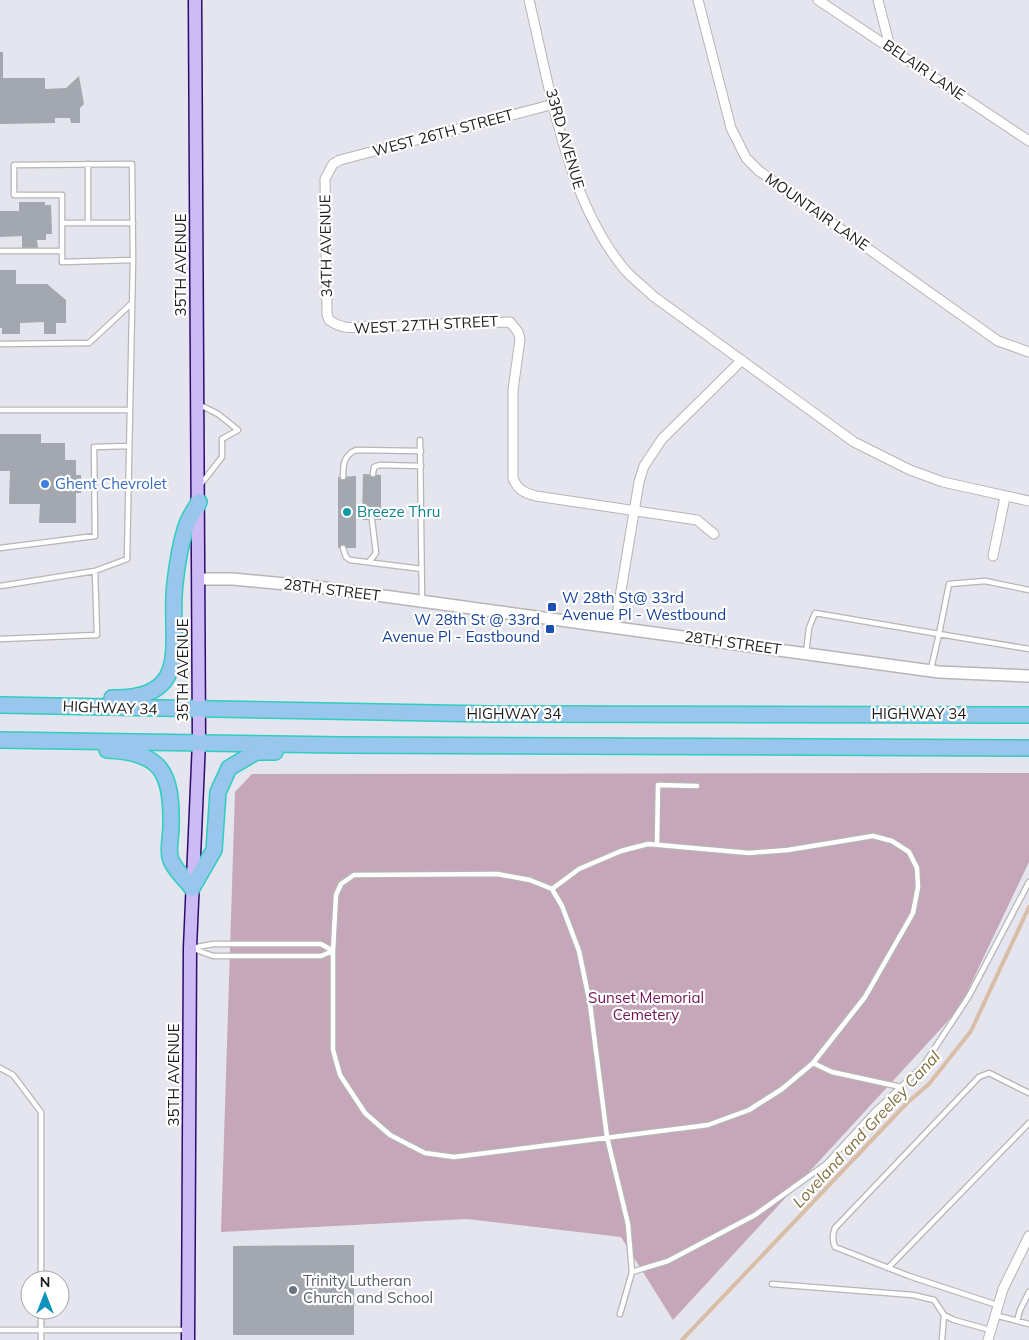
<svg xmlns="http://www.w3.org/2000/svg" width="1029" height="1340" font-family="Mulish,sans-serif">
<rect width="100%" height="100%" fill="#e4e5ee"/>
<path fill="#c5a7b9" d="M1029,773V862L959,1009L673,1320L621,1237L467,1219L221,1232L235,792L252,774Z"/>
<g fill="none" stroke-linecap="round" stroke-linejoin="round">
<path stroke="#d9bea7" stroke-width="4" d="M682,1340L907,1103L929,1084L971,1031L1029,907"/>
</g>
<path fill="#a3a7af" d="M0,52H3V78H45V89L66,88L79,76L84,104L80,108V123H71L70,118H55V123L0,124Z
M19,202H45V205H51L52,234H46V240H37L38,248H22V236L0,237V211H19Z
M0,270H16V284H47L66,300V323H56V334H44V322L20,323V334H2V328H0Z
M0,434H41V443H65V460H76V475H81V493H76V523H39L40,504H9L10,471H0Z
M363,474L381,475V520H362Z
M356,476V548H338V477Z
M354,1245V1335H233V1246Z"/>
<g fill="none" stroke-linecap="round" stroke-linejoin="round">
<g stroke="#b6b6b6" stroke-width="7">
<path id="service" d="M88,164V223
M62,223H133
M0,251H62
M0,344L89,343L132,303
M200,405L218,414L238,430L222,439V457L201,484
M0,410H130
M420,440L422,600
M373,474L374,467L380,465L421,466
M343,477C343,464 344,455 356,450L421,451
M0,548L95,536L94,447L129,446
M343,548L346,557L350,560L422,569
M369,562L376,553L372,520
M0,586L95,571L127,559L133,260L132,164L14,165V195H62V262L133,260
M0,639L97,635L95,571
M806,653L809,628L815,613L939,634L949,584L985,581L1029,590
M931,669L939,634L1029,649
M657,844L658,785L697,786
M552,889L579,869L621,851L648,844L749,853L788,850L873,836L892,841L909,852L917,868L918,887L913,913L865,997L813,1063L782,1089L749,1110L708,1125L454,1157L425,1153L390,1135L365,1113L340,1075L333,1050V951L336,895L341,884L354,875L497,874L530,880L552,889L562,906L579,951L590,1004L607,1137L628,1224L632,1272L668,1261L755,1215L826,1164L874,1112L923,1066L969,996L1029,882
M191,948L213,956H321L333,951
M192,948L213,944H321L333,951
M813,1063L832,1072L901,1087
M0,1068L13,1075L41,1112V1280
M888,1268L1029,1123
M772,1284L913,1295L934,1300L944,1315L954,1320L990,1330
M997,1305L909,1276L835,1247C832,1240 832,1235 835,1228L979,1077L989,1073L1029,1093
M41,1310V1340
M620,1314L632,1272
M995,1315L1029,1324
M1017,1321L1020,1310L1029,1292
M0,1330H187
M942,1340L944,1315"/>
</g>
<g stroke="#b6b6b6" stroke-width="11">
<path id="minor" d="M529,0C550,88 566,199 625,270C633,279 644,287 653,296L854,442L910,470L943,482L1029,501
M698,0L731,128L746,158L759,171L998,341L1029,352
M818,0L1029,141
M878,0L890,47
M554,104L340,160L333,164L325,179L327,314L329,320C343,330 354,328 370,326L510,322L518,332L520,339L513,390V478C517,489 524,493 536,496L697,520L714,534
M993,556L1005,497
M615,627L639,482L644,466L662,439L742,360
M988,1340L1003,1289L1029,1236"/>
</g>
<g stroke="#b6b6b6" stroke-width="14">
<path id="tertiary" d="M200,579H233L318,587L939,672L1029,676"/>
</g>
<g stroke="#2e0c6d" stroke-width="15">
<path id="secondary" d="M188,1340L190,948L199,741L195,0"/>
</g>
<g stroke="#2fcebe" stroke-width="18">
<path id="trunk" d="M112,698C196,700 168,638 175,583C177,566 180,546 185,530C187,520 194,511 199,502
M0,705L491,714L1029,715
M0,740L342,745L1029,748
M107,750C163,752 172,774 171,826C171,836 168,848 170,857C172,867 186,880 192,888L214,850L218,792L229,768L256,752H275"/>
</g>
<use href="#service" stroke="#fff" stroke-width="4.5"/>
<use href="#minor" stroke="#fff" stroke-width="9"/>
<use href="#tertiary" stroke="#fff" stroke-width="11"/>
<use href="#secondary" stroke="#ccbbf5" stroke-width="12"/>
<use href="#trunk" stroke="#98c6ec" stroke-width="15"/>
</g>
<circle fill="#3f7fe0" stroke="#fff" stroke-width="2" cx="45" cy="484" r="5"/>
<circle fill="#0f9aa8" stroke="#fff" stroke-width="2" cx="347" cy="512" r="5"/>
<g fill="#1a4fb4" stroke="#fff" stroke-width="2">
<rect x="547" y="602" width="10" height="10" rx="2.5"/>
<rect x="545" y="624" width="10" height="10" rx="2.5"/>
</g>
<circle fill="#6b7280" stroke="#fff" stroke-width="2" cx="293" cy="1290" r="5"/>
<g text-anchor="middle" stroke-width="4.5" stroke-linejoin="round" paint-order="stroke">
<g font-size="15" fill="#1d1d1d" stroke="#fff">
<text transform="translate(924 70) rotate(34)" y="5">BELAIR LANE</text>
<text transform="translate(443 133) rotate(-15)" y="5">WEST 26TH STREET</text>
<text transform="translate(565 139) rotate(74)" y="5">33RD AVENUE</text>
<text transform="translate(817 212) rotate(35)" y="5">MOUNTAIR LANE</text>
<text transform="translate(326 246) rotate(-91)" y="5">34TH AVENUE</text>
<text transform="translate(181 265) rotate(-90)" y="5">35TH AVENUE</text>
<text transform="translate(426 325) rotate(-3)" y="5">WEST 27TH STREET</text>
<text transform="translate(332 590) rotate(7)" y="5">28TH STREET</text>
<text transform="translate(733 643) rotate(8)" y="5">28TH STREET</text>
<text transform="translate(183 670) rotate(-90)" y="5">35TH AVENUE</text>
<text transform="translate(110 708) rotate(2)" y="5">HIGHWAY 34</text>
<text x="514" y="719">HIGHWAY 34</text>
<text x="919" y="719">HIGHWAY 34</text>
<text transform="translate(174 1075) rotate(-90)" y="5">35TH AVENUE</text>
</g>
<g font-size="15" fill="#366cbe" stroke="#fff" text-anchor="start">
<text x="55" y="489">Ghent Chevrolet</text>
</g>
<g font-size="15" fill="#0d838f" stroke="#fff" text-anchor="start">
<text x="357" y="517">Breeze Thru</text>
</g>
<g font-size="15" fill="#164399" stroke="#fff" text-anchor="start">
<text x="562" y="603">W 28th St@ 33rd<tspan x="562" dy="17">Avenue Pl - Westbound</tspan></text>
<text x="540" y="625" text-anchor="end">W 28th St @ 33rd<tspan x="540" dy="17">Avenue Pl - Eastbound</tspan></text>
</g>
<g font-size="15" fill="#741255" stroke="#fff">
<text x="646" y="1003">Sunset Memorial<tspan x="646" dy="17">Cemetery</tspan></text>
</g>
<g font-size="15" fill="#5b616d" stroke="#fff" text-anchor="start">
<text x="303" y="1286">Trinity Lutheran<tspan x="303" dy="17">Church and School</tspan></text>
</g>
<g font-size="16" font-style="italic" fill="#827040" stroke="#fff">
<text transform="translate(866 1129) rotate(-47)" y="6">Loveland and Greeley Canal</text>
</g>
</g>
<g transform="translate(45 1295)"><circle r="24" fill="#ffffff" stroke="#a5a5a5"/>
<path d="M0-4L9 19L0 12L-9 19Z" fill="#0d93be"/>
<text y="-8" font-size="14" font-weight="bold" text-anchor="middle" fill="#1d1d1d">N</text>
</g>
</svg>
